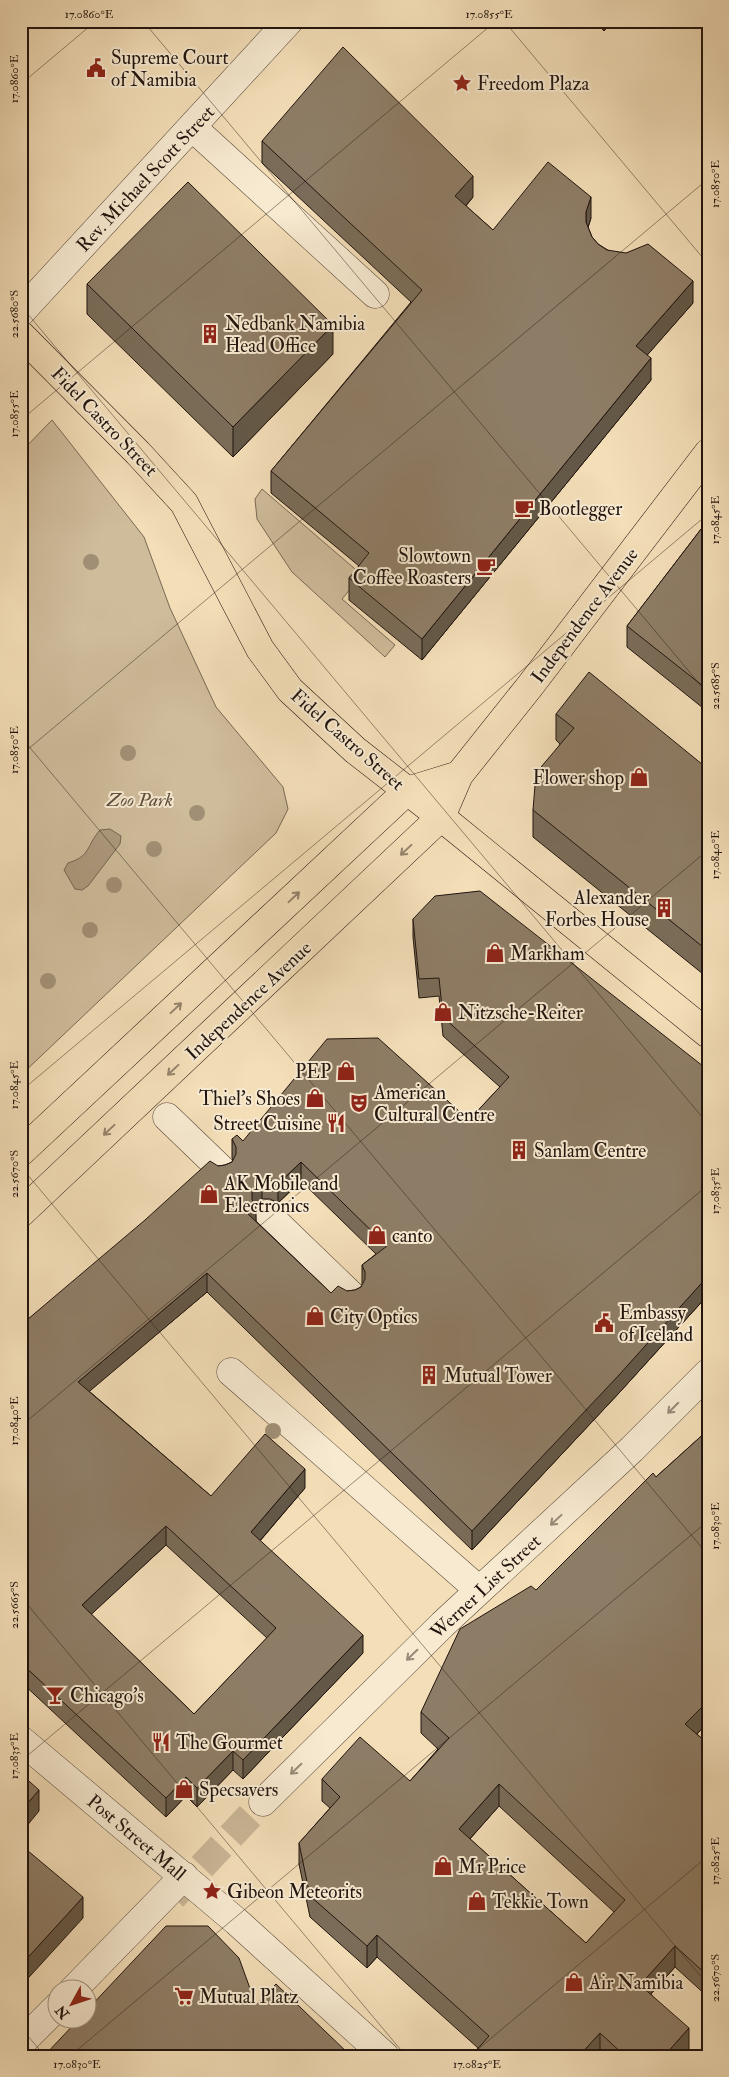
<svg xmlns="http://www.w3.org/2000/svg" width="729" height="2077" font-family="'IM FELL Double Pica',serif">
<rect width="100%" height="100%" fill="#f3deb8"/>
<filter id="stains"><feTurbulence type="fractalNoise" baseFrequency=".004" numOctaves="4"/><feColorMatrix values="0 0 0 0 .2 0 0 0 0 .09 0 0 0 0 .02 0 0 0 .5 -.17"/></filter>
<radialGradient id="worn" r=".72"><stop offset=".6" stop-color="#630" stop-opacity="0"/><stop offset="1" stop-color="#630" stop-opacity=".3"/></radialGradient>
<path fill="#cfbc9b" stroke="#786854" d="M52,420L144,537L170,608L216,707L283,787L288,809L276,833L21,1075V452Z
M262,489L362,575L342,599L395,645L385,657L292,572L257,519L255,499Z"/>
<path fill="#ac997e" stroke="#746451" d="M110,829L121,836L120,844L88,886L82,890L75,889L64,870L68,863C91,856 86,846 100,830Z"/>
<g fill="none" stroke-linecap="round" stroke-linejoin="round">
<path stroke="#c9b696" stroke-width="28" stroke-dasharray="28 14" stroke-linecap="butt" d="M173,1897L263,1802"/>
<g stroke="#564638" stroke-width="29">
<path id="minor" d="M192,127L375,294
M21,312L289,21
M167,1117L221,1169
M267,1214L350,1294
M231,1372L479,1590
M21,1740L236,1921L385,2056
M263,1802L443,1624L632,1449L708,1373
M73,1990L184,1876
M21,2043L58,2006"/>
</g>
<g stroke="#21140e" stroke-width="29">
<path id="major" d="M21,335L138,453L184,503L260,649L290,690L355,750L441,817L708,1034
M21,1152L407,791L459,775
M21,1213L441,817L459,775L530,686L708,453"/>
</g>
<use href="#minor" stroke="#f7ead1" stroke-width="28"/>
<use href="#major" stroke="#f3deb8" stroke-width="28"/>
</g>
<g fill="#a18f75">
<circle cx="91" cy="562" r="8"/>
<circle cx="128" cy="753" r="8"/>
<circle cx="197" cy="813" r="8"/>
<circle cx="154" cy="849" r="8"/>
<circle cx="114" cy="885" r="8"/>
<circle cx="90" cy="930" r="8"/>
<circle cx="48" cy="981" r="8"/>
<circle cx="273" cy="1431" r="8"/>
</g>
<path fill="#7a6c58" stroke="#21140e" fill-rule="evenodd" d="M594,21H613L604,31Z
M262,141L473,197L466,206L493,230L591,218L588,227L592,237L598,244L693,303L647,355L651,380L422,660L349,600V578L359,566L271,493V471L411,302L262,163Z
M87,284L333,354L233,457L87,314Z
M708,520V712L627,647V626Z
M556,714L708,769V978L533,837V810L560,744L556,740Z
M413,919L708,1070V1295L619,1393L472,1550L207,1292L89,1391L211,1496L305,1488L260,1541L363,1653L243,1779L233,1770L197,1807L186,1796L166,1817L21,1682V1325L218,1166L225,1165L232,1162L233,1160L232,1158V1139L243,1141L469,1120L500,1087L443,1036L439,996L419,998L413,937ZM301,1181L376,1254L362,1265V1285L361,1287L355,1290L331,1293L256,1221L255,1205L256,1203L262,1199H270L278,1203ZM166,1545L267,1638L194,1714L91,1614Z
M708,1430V1723L697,1734L708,1744V1997L675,1967L651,1994L689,2050L683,2056H600V2055L599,2056H474V2053L478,2048L377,1957L367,1968L310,1917L299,1864V1843L330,1808L322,1801V1779L410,1781L438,1749L421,1733V1712L536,1590L656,1477ZM499,1806L614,1912L586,1943L470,1839Z"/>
<path fill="#635847" stroke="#21140e" d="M604,21H613L604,31Z
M473,176V197L455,218V196Z
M591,197V218L586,234V212Z
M693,281V303L636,368V346Z
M333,325V354L233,457V427Z
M651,358V380L422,660V639Z
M301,1162V1181L278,1203V1184Z
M262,1181V1199L256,1203L253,1209L256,1206V1225L248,1214L252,1192L256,1184Z
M207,1273V1292L78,1401V1382Z
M708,1276V1295L619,1393L472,1550V1531Z
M305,1469V1488L251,1551V1532Z
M166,1526V1545L82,1623V1605Z
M363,1635V1653L243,1779V1760Z
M708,1701V1723L685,1745V1724Z
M233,1751V1770L197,1807V1788Z
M186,1777V1796L166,1817V1798Z
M499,1784V1806L459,1851V1829Z
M39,1790V1811L21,1833V1811Z
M83,1897V1918L21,1986V1965Z
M377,1935V1957L367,1968V1946Z
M675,1946V1967L640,2006V1985Z
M689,2028V2050L683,2056H664Z
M600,2033V2055L599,2056H579Z"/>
<path fill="#8e7d66" stroke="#21140e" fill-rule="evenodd" d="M343,47L473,176L455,196L493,230L548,162L591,197L586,212V222L592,237L598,244L607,250L626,253L648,244L693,281L636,346L651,358L422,639L349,578L369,553L271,471L422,290L262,141Z
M188,182L333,325L233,427L87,284Z
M708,520V690L627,626Z
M589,672L708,769V951L533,810L536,773L574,728L556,714Z
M480,891L708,1070V1276L619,1375L472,1531L207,1273L78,1382L211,1496L265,1434L305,1469L251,1532L363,1635L243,1760L233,1751L197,1788L186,1777L166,1798L21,1663V1325L145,1220L210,1161L218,1166L225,1165L232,1162L236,1154V1147L232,1139L237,1135L243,1141L327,1039L378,1038L469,1120L509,1077L443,1017L439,978L419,979L413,919L435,896ZM301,1162L387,1246L362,1265L365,1272V1279L361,1287L355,1290L347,1291L338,1286L331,1293L248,1214L256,1206L252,1200V1192L256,1184L262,1181L270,1180L278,1184ZM166,1526L276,1628L194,1714L82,1605Z
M708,1430V1701L685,1724L708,1744V1976L675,1946L640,1985L689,2028L664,2056H625L600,2033L579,2056H477L474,2053L489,2036L377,1935L367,1946L310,1896L299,1843L340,1797L322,1779L360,1737L410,1781L449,1738L421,1712L460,1629L531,1586L536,1590L653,1473L656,1477ZM499,1784L625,1900L586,1943L459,1829Z
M21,1774L39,1790L21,1811Z
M21,1845L83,1897L21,1965Z
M166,1926H208L239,1958L256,2005L276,1984L351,2056H44L78,2020H88V2009Z"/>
<defs><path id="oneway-shaft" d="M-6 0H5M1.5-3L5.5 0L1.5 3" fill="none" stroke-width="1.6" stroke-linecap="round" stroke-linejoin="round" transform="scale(1.25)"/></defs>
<g stroke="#94836c">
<use href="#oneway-shaft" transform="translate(406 850) rotate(137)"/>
<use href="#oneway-shaft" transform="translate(294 897) rotate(-43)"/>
<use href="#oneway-shaft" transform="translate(176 1008) rotate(-43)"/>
<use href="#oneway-shaft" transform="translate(173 1070) rotate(137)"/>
<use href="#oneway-shaft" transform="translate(109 1130) rotate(137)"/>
</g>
<g stroke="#978a79">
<use href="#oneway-shaft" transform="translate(673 1408) rotate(135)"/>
<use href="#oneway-shaft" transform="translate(556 1520) rotate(137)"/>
<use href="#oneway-shaft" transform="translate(412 1655) rotate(136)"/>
<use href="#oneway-shaft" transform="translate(296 1769) rotate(136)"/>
</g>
<path fill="none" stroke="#21140e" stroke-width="1" stroke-opacity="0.45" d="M143,21L708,694M504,21L708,264M21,84L96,21M21,306L708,1124M21,420L496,21M21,737L708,1555M21,755L708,179M21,1091L708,514M21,1167L708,1985M21,1426L708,850M21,1597L406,2056M21,1761L708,1185M21,2028L45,2056M70,2056L708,1521M470,2056L708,1856"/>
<defs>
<g id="civic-bare" transform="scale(1.5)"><path d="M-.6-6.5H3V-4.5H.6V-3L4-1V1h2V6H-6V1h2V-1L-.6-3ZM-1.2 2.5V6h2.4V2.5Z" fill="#8f2418" stroke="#f7ead1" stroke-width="2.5" paint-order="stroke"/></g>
<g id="sight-bare" transform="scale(1.5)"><path d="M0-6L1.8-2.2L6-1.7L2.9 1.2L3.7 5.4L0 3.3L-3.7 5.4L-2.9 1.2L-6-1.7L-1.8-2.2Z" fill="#8f2418" stroke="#f7ead1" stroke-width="2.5" paint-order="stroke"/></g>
<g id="building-bare" transform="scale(1.5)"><path d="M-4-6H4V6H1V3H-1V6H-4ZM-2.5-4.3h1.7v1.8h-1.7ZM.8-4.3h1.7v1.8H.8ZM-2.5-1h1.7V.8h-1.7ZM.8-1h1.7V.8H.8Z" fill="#8f2418" stroke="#f7ead1" stroke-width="2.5" paint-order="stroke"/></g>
<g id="cafe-bare" transform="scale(1.5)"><path d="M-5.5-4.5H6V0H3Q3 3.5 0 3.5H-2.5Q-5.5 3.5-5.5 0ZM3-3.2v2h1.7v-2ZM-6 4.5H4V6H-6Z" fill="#8f2418" stroke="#f7ead1" stroke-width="2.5" paint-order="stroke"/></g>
<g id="shop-bare" transform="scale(1.5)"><path d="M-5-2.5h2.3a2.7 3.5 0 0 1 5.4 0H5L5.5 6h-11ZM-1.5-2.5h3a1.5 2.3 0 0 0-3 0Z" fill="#8f2418" stroke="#f7ead1" stroke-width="2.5" paint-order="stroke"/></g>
<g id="theatre-bare" transform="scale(1.5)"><path d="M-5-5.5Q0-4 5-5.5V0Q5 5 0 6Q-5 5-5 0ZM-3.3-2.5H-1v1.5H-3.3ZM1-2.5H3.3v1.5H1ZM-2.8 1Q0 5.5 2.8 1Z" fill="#8f2418" stroke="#f7ead1" stroke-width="2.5" paint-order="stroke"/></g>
<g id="restaurant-bare" transform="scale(1.5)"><path d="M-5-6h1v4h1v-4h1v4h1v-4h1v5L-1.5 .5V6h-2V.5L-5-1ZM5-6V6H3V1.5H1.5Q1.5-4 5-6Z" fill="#8f2418" stroke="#f7ead1" stroke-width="2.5" paint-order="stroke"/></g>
<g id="bar-bare" transform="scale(1.5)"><path d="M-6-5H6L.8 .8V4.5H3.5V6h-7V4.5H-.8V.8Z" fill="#8f2418" stroke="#f7ead1" stroke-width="2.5" paint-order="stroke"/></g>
<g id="supermarket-bare" transform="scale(1.5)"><path d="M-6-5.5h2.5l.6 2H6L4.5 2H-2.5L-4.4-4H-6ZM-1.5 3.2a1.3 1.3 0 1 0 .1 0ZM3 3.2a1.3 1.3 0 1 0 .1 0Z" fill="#8f2418" stroke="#f7ead1" stroke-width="2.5" paint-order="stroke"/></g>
</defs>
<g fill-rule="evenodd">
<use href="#civic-bare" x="96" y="68"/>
<use href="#sight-bare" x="462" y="83"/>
<use href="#building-bare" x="210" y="334"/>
<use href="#cafe-bare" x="524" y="508"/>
<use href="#cafe-bare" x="486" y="566"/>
<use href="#shop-bare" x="639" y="777"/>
<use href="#building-bare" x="664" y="908"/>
<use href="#shop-bare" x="495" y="953"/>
<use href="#shop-bare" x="443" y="1012"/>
<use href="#shop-bare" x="346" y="1071"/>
<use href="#shop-bare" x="315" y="1098"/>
<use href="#theatre-bare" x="359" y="1103"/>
<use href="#restaurant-bare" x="336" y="1123"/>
<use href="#building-bare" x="519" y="1150"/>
<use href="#shop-bare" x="209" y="1194"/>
<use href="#shop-bare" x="377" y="1235"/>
<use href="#shop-bare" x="315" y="1316"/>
<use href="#civic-bare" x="604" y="1323"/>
<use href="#building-bare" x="429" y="1375"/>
<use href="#bar-bare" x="55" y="1695"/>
<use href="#restaurant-bare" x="161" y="1742"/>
<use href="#shop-bare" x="184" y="1789"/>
<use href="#shop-bare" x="443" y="1866"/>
<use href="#sight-bare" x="212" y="1891"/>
<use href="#shop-bare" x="477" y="1901"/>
<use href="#shop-bare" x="574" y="1982"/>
<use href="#supermarket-bare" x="184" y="1996"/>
</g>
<g text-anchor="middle" stroke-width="4" stroke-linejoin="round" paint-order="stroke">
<g font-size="19" fill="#21140e" stroke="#f7ead1" text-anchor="start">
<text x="111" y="64">Supreme Court<tspan x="111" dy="22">of Namibia</tspan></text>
<text x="477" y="90">Freedom Plaza</text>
<text x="225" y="330">Nedbank Namibia<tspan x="225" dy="22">Head Office</tspan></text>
<text x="539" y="515">Bootlegger</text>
<text x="471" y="562" text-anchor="end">Slowtown<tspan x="471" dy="22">Coffee Roasters</tspan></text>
<text x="624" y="784" text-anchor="end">Flower shop</text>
<text x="649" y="904" text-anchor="end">Alexander<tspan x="649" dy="22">Forbes House</tspan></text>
<text x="510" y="960">Markham</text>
<text x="458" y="1019">Nitzsche-Reiter</text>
<text x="331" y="1078" text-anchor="end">PEP</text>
<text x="374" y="1099">American<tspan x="374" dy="22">Cultural Centre</tspan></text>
<text x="300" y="1105" text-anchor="end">Thiel's Shoes</text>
<text x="321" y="1130" text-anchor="end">Street Cuisine</text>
<text x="534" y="1157">Sanlam Centre</text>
<text x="224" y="1190">AK Mobile and<tspan x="224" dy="22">Electronics</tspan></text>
<text x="392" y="1242">canto</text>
<text x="619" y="1319">Embassy<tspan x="619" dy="22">of Iceland</tspan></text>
<text x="330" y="1323">City Optics</text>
<text x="444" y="1382">Mutual Tower</text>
<text x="70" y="1702">Chicago’s</text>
<text x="176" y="1749">The Gourmet</text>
<text x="199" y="1796">Specsavers</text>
<text x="458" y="1873">Mr Price</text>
<text x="227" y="1898">Gibeon Meteorits</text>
<text x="492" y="1908">Tekkie Town</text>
<text x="589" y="1989">Air Namibia</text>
<text x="199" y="2003">Mutual Platz</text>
</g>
<g font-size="19" fill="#21140e" stroke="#f7ead1">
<text transform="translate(145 178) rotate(-47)" y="7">Rev. Michael Scott Street</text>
<text transform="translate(105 421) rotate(46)" y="7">Fidel Castro Street</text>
<text transform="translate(584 615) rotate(-53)" y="7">Independence Avenue</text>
<text transform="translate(348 739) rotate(41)" y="7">Fidel Castro Street</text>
<text transform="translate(248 1000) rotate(-43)" y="7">Independence Avenue</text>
<text transform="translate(485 1586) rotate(-43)" y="7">Werner List Street</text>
<text transform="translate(137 1837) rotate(40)" y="7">Post Street Mall</text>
</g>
<g font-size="19" font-style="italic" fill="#5e4f3f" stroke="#f7ead1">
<text x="140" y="806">Zoo Park</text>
</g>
</g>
<rect width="729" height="2077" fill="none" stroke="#f3deb8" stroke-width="55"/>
<g transform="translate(72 2004) rotate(230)"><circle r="24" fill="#f7ead1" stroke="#a19483"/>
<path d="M0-4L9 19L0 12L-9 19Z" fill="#8f2418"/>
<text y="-8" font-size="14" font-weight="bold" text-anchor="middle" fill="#21140e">N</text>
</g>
<rect x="28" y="28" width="674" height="2022" fill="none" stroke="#21140e" stroke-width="2"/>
<g font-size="12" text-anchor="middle" fill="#21140e">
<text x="89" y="18">17.0860°E</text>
<text x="489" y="18">17.0855°E</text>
<text transform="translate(14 79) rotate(-90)" y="4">17.0860°E</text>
<text transform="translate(715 184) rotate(-90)" y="4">17.0850°E</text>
<text transform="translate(14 314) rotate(-90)" y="4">22.5680°S</text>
<text transform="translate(14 414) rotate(-90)" y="4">17.0855°E</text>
<text transform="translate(715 520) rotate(-90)" y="4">17.0845°E</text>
<text transform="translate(715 686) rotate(-90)" y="4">22.5685°S</text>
<text transform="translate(14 750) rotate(-90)" y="4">17.0850°E</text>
<text transform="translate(715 855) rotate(-90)" y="4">17.0840°E</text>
<text transform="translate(14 1085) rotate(-90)" y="4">17.0845°E</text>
<text transform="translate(14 1174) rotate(-90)" y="4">22.5670°S</text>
<text transform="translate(715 1191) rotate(-90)" y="4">17.0835°E</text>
<text transform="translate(14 1421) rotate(-90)" y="4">17.0840°E</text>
<text transform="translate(715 1526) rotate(-90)" y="4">17.0830°E</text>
<text transform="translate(14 1605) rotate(-90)" y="4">22.5665°S</text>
<text transform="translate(14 1756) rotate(-90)" y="4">17.0835°E</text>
<text transform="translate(715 1861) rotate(-90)" y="4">17.0825°E</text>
<text transform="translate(715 1978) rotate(-90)" y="4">22.5670°S</text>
<text x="77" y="2068">17.0830°E</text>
<text x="477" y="2068">17.0825°E</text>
</g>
<rect width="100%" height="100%" filter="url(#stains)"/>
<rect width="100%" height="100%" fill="url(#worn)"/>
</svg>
